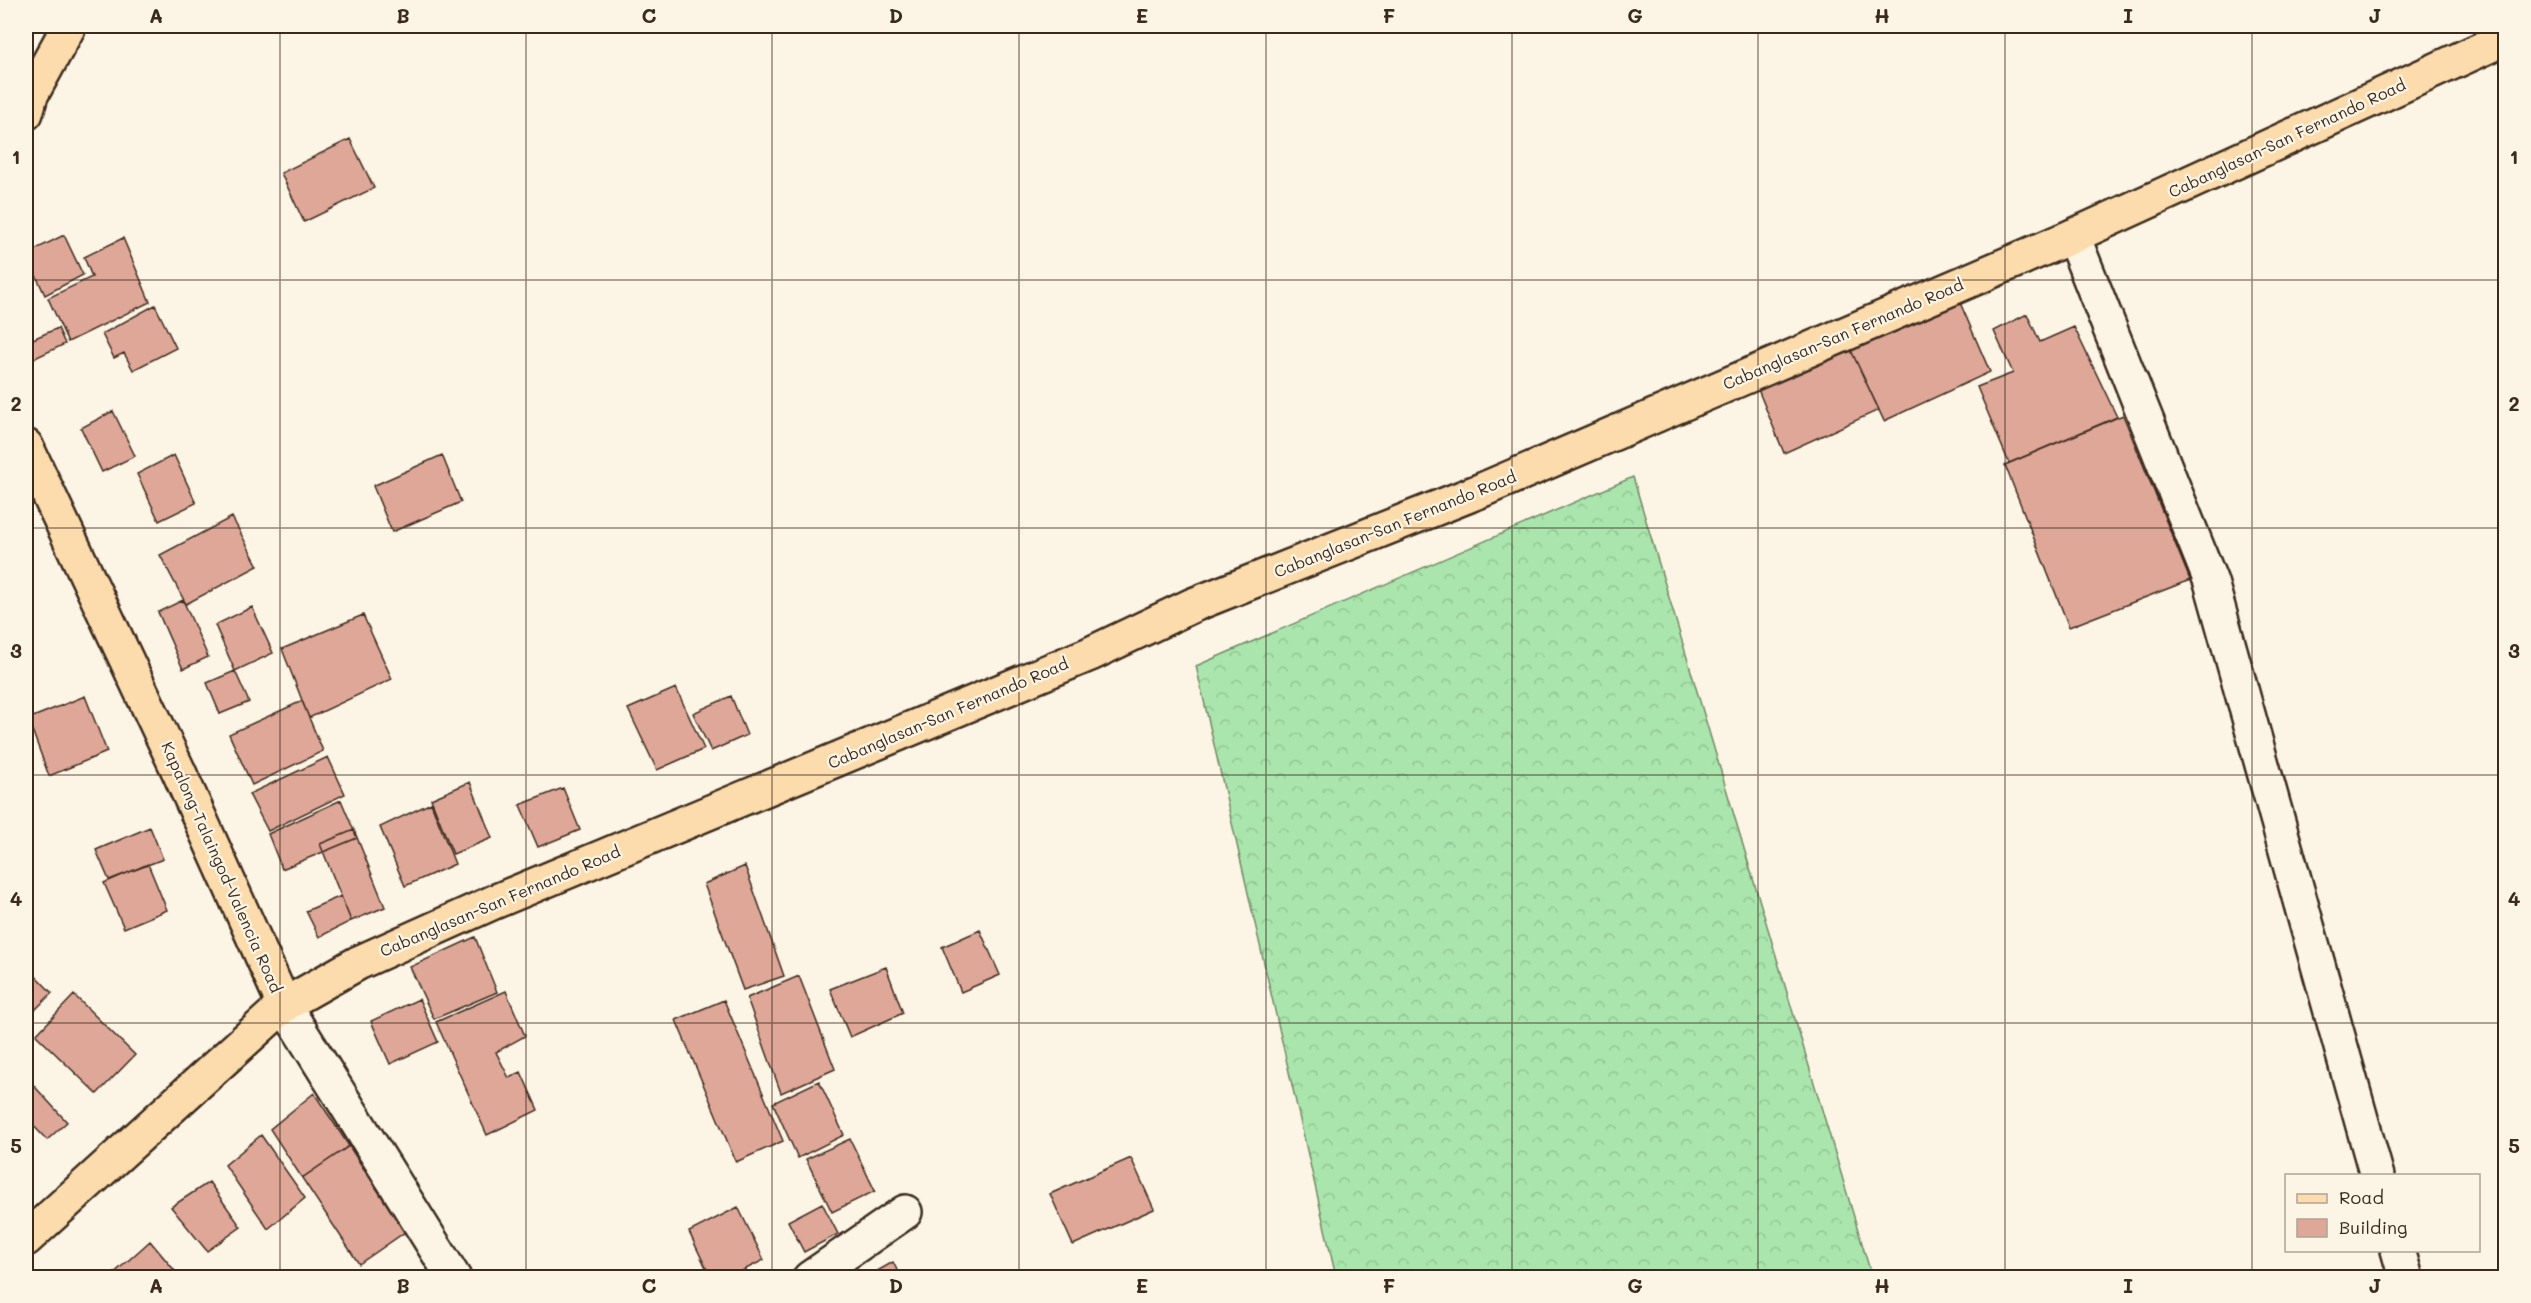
<svg xmlns="http://www.w3.org/2000/svg" width="2531" height="1303" font-family="Mali,sans-serif">
<defs>
<pattern id="forest-crowns" width="20" height="18" patternUnits="userSpaceOnUse" patternTransform="scale(1.5)"><rect width="20" height="18" fill="#a9e5ac"/><path d="M2 6a3 3 0 1 1 6 0M12 15a3 3 0 1 1 6 0" fill="none" stroke="#92c594"/></pattern>
</defs>
<rect width="100%" height="100%" fill="#fcf5e5"/>
<filter id="ink" filterUnits="userSpaceOnUse"><feTurbulence type="fractalNoise" baseFrequency=".0167" numOctaves="2"/><feDisplacementMap in="SourceGraphic" scale="12" xChannelSelector="R" yChannelSelector="G"/><feConvolveMatrix kernelMatrix="1 2 1 2 8 2 1 2 1" color-interpolation-filters="sRGB"/></filter>
<g filter="url(#ink)">
<path fill="url(#forest-crowns)" stroke="#728865" stroke-width="1.5" d="M1633,477L1872,1277H1336L1196,666Z"/>
<path fill="#dfa798" stroke="#3b2a1e" stroke-width="1.5" d="M350,139L374,188L304,222L281,173Z
M64,235L83,275L45,295L26,254Z
M123,238L150,302L68,342L48,298L92,277L84,257Z
M1958,298L1990,372L1884,421L1849,346Z
M155,305L176,348L133,370L124,353L114,358L102,334Z
M2027,314L2040,342L2074,327L2117,417L2009,463L1977,387L2013,373L1994,331Z
M58,328L65,344L33,359L26,342Z
M1849,346L1879,410L1784,453L1757,387Z
M113,411L135,456L102,472L81,428Z
M2123,415L2190,580L2069,627L2005,465Z
M174,455L196,503L159,521L137,474Z
M442,455L461,502L392,532L373,486Z
M232,517L258,566L186,604L160,555Z
M183,600L208,657L183,669L158,612Z
M252,607L273,653L235,671L215,625Z
M363,615L392,679L309,718L282,649Z
M235,671L249,702L220,714L207,683Z
M676,688L704,749L657,770L628,709Z
M85,696L107,752L49,776L28,719Z
M731,696L747,735L711,751L693,713Z
M302,701L323,751L252,785L229,734Z
M328,757L345,794L268,831L249,794Z
M470,782L492,838L453,854L431,799Z
M563,788L580,830L538,847L520,805Z
M341,800L357,838L282,869L268,834Z
M431,803L455,864L405,886L380,827Z
M150,827L163,859L109,880L96,850Z
M354,830L385,907L351,921L320,844Z
M148,864L167,910L124,928L104,883Z
M745,866L784,976L743,990L704,884Z
M341,896L351,921L319,937L306,911Z
M980,930L1000,975L961,992L942,947Z
M475,937L497,992L434,1019L410,967Z
M26,966L52,993L26,1019Z
M886,967L903,1013L850,1037L830,989Z
M799,976L835,1069L781,1093L747,998Z
M506,991L525,1036L496,1052L509,1078L521,1072L538,1110L487,1135L436,1022Z
M74,995L135,1055L97,1094L36,1035Z
M419,999L438,1042L390,1064L371,1021Z
M724,1000L783,1141L736,1162L676,1020Z
M26,1077L67,1122L47,1140L26,1118Z
M819,1081L844,1135L798,1158L773,1103Z
M314,1093L349,1146L302,1178L270,1129Z
M261,1135L305,1198L268,1229L225,1165Z
M850,1139L875,1191L832,1212L806,1159Z
M349,1146L405,1232L359,1264L302,1178Z
M1131,1158L1154,1209L1073,1245L1050,1194Z
M209,1182L241,1227L207,1251L171,1207Z
M822,1203L838,1234L804,1252L788,1221Z
M738,1207L764,1260L728,1278H711L689,1232Z
M150,1241L175,1271L167,1278H113L111,1276Z
M893,1262L901,1278H865Z"/>
<g fill="none" stroke-linecap="round" stroke-linejoin="round">
<g stroke="#3b2a1e" stroke-width="38">
<path id="minor" d="M2073,236L2211,582L2377,1176
M284,1005L454,1278
M2398,1250L2406,1278
M810,1278L905,1212"/>
</g>
<g stroke="#3b2a1e" stroke-width="38">
<path id="major" d="M284,1005L358,963L494,902L1090,654L1193,605L1482,490L2073,236L2506,38"/>
</g>
<g stroke="#3b2a1e" stroke-width="38">
<path id="highway" d="M26,113L31,95L69,26
M26,446L179,772L284,1005L26,1239"/>
</g>
<use href="#minor" stroke="#fcf5e5" stroke-width="33"/>
<use href="#major" stroke="#fcdcac" stroke-width="33"/>
<use href="#highway" stroke="#fcdcac" stroke-width="33"/>
</g>
</g>
<path fill="none" stroke="#3b2a1e" stroke-width="1.5" stroke-opacity="0.55" d="M280,26V1278M526,26V1278M772,26V1278M1019,26V1278M1266,26V1278M1512,26V1278M1758,26V1278M2005,26V1278M2252,26V1278M26,280H2506M26,528H2506M26,775H2506M26,1023H2506"/>
<g text-anchor="middle" stroke-width="4.5" stroke-linejoin="round" paint-order="stroke">
<g font-size="16" fill="#3b2a1e" stroke="#fcf5e5">
<text transform="translate(2287 138) rotate(-25)" y="6">Cabanglasan-San Fernando Road</text>
<text transform="translate(1843 334) rotate(-23)" y="6">Cabanglasan-San Fernando Road</text>
<text transform="translate(1395 524) rotate(-22)" y="6">Cabanglasan-San Fernando Road</text>
<text transform="translate(948 713) rotate(-23)" y="6">Cabanglasan-San Fernando Road</text>
<text transform="translate(222 867) rotate(66)" y="6">Kapalong-Talaingod-Valencia Road</text>
<text transform="translate(500 901) rotate(-23)" y="6">Cabanglasan-San Fernando Road</text>
</g>
</g>
<rect width="2531" height="1303" fill="none" stroke="#fcf5e5" stroke-width="66"/>
<rect x="2285" y="1174" width="195" height="78" fill="#fcf5e5" stroke="#afa495" stroke-width="1.5"/>
<rect x="2297" y="1194" width="30" height="9" fill="#fcdcac" stroke="#afa495" stroke-width="1.5"/>
<text x="2339" y="1204" font-size="18" fill="#3b2a1e">Road</text>
<rect x="2297" y="1219" width="30" height="18" fill="#dfa798" stroke="#afa495" stroke-width="1.5"/>
<text x="2339" y="1234" font-size="18" fill="#3b2a1e">Building</text>
<rect x="33" y="33" width="2465" height="1237" fill="none" stroke="#3b2a1e" stroke-width="2"/>
<g font-size="20" text-anchor="middle" font-weight="bold" fill="#3b2a1e">
<text x="156" y="23">A</text>
<text x="403" y="23">B</text>
<text x="649" y="23">C</text>
<text x="896" y="23">D</text>
<text x="1142" y="23">E</text>
<text x="1389" y="23">F</text>
<text x="1635" y="23">G</text>
<text x="1882" y="23">H</text>
<text x="2128" y="23">I</text>
<text x="2375" y="23">J</text>
<text x="16" y="164">1</text>
<text x="2514" y="164">1</text>
<text x="16" y="411">2</text>
<text x="2514" y="411">2</text>
<text x="16" y="658">3</text>
<text x="2514" y="658">3</text>
<text x="16" y="906">4</text>
<text x="2514" y="906">4</text>
<text x="16" y="1153">5</text>
<text x="2514" y="1153">5</text>
<text x="156" y="1293">A</text>
<text x="403" y="1293">B</text>
<text x="649" y="1293">C</text>
<text x="896" y="1293">D</text>
<text x="1142" y="1293">E</text>
<text x="1389" y="1293">F</text>
<text x="1635" y="1293">G</text>
<text x="1882" y="1293">H</text>
<text x="2128" y="1293">I</text>
<text x="2375" y="1293">J</text>
</g>
</svg>
